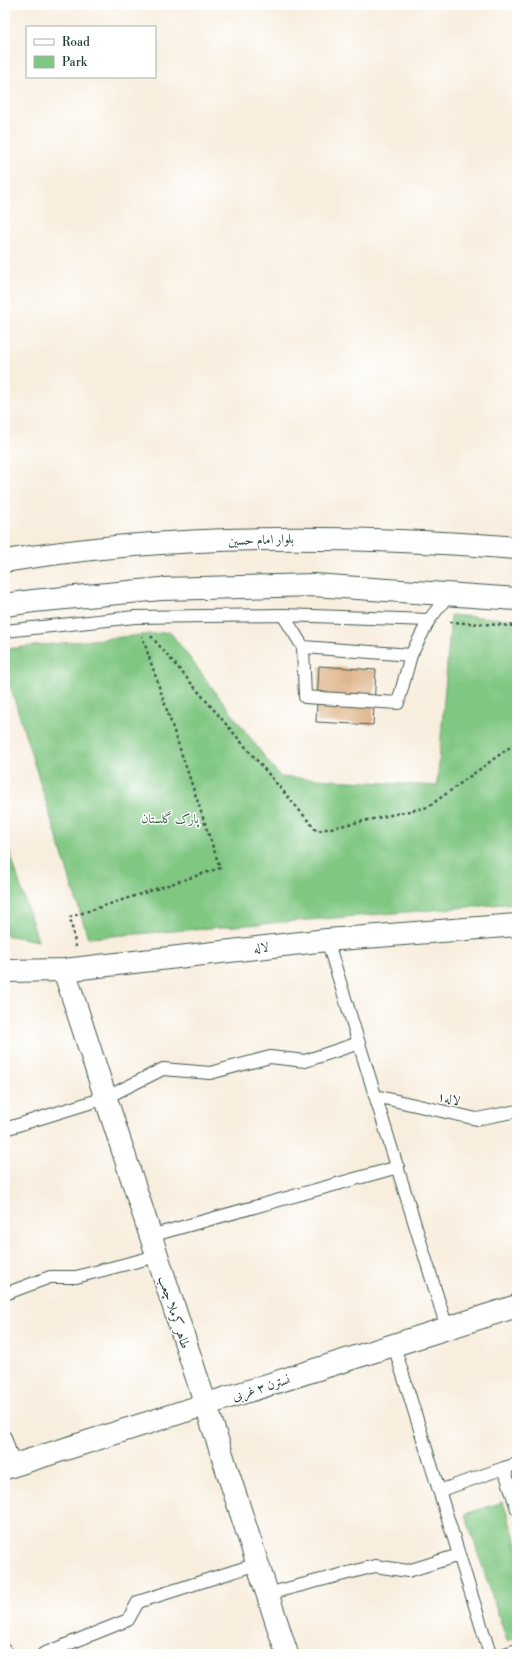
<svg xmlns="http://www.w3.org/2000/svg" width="522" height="1659" font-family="'Libre Bodoni',Amiri,serif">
<rect width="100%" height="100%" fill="#fff"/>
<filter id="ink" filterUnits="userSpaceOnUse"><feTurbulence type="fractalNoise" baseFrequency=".025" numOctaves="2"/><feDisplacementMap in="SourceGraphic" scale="8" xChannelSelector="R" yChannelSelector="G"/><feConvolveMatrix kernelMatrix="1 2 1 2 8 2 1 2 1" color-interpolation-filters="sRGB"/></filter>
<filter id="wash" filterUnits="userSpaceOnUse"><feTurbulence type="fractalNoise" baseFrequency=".012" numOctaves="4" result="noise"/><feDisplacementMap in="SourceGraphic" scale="16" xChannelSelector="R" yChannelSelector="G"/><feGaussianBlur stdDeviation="0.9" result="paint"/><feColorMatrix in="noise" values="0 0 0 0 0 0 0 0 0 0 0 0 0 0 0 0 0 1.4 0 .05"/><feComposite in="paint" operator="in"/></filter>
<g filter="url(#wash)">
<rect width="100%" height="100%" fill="#f8eede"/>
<path fill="#80c782" stroke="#50825b" d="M451,615L517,620V903L88,938L5,669V649L170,632L280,777L437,786Z
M5,837L38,941L5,935Z
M503,1502L517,1544V1637L507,1641L465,1514Z"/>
<g id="blocks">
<path fill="#d7a471" d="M319,666L376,670L373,725L316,722Z"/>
</g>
</g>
<g filter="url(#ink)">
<use href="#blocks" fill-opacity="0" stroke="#40584e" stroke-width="1"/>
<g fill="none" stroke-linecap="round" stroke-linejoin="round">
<g stroke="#40584e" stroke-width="14">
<path id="service" d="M283,615L303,647L305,697L398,703L411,655L429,620
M5,631L135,617L283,615L429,620L449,594
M303,647L411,655
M327,940L447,1328
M375,1096L477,1119L517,1111
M5,1129L105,1098L163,1069L210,1073L270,1057L305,1061L359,1043
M150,1236L398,1167
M5,1294L50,1277H76L157,1256
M394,1346L490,1654
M5,1437L14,1465
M504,1468L517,1464
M439,1491L504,1468L517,1509
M267,1594L375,1566L408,1571L459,1555
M5,1650L7,1654
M43,1654L128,1620L138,1602L257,1564
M505,1654L517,1650"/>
</g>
<g stroke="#40584e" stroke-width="24">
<path id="minor" d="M64,970L287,1654
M5,971L64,970L327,940L517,925
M5,1468L517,1306"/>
</g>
<g stroke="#40584e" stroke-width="24">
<path id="secondary" d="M5,561C174,533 346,535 517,548
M5,605L33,601L161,589L314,585L517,599"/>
</g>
<path stroke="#40584e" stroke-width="2.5" stroke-dasharray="3 3" stroke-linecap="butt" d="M450,622L517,626
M151,636L317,831L428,807L517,742
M76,947L70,917L220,868L142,636"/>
<use href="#service" stroke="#fff" stroke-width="12"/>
<use href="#minor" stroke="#fff" stroke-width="22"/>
<use href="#secondary" stroke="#fff" stroke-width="22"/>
</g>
</g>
<g text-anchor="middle" stroke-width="3" stroke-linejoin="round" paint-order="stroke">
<g font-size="13" fill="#1f3d34" stroke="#fff">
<text transform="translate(261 539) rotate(-2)" y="5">بلوار امام حسین</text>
<text transform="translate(261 947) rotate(-7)" y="5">لاله</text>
<text transform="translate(449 1098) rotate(13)" y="5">لاله۱</text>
<text transform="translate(175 1312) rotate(72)" y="5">طاهر کرملا چعب</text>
<text transform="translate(261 1387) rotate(-17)" y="5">نسترن ۳ غربی</text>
</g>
<g font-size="13" fill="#3c664b" stroke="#fff">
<text x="170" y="823">پارک گلستان</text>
</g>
</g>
<rect width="522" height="1659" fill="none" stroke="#fff" stroke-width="20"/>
<rect x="26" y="26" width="130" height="52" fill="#ffffff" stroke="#a5b1ae"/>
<rect x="34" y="39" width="20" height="6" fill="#ffffff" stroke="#a5b1ae"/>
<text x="62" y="46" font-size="12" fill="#1f3d34">Road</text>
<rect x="34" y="56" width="20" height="12" fill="#80c782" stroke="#a5b1ae"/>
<text x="62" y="66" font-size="12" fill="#1f3d34">Park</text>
</svg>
